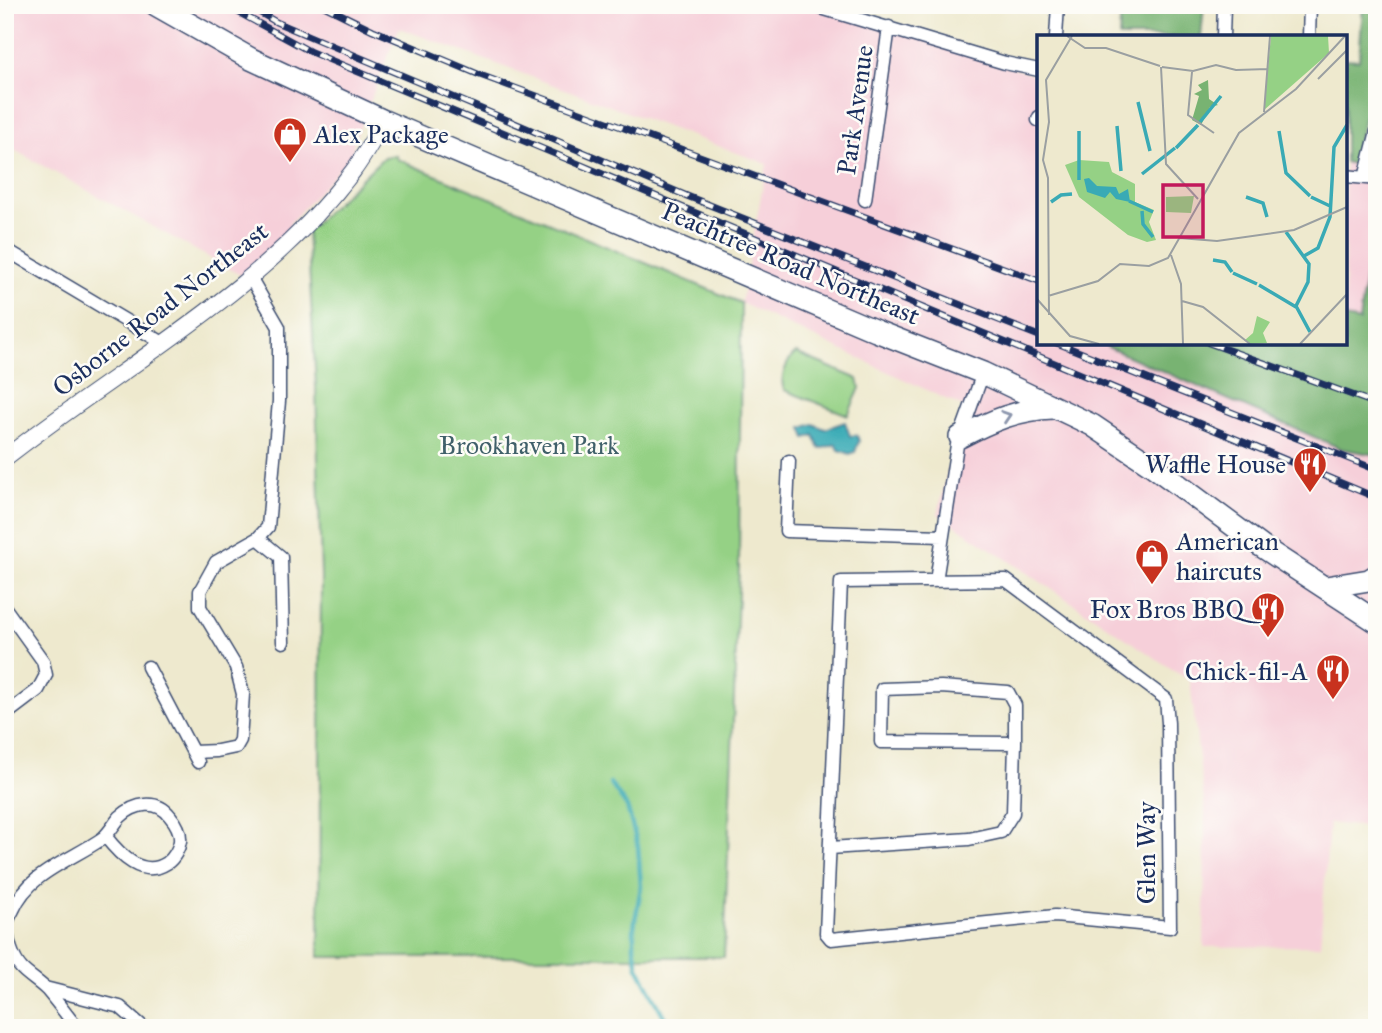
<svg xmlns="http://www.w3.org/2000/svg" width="1382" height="1033" font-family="'IM FELL Great Primer',serif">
<rect width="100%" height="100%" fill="#fdfcf7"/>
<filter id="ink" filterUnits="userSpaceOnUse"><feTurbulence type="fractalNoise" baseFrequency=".0143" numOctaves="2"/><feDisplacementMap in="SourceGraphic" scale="14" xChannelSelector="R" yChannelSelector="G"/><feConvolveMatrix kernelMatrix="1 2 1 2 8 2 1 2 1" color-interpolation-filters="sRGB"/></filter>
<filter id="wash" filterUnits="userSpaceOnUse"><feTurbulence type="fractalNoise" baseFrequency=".00686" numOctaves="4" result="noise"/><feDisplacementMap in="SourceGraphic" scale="28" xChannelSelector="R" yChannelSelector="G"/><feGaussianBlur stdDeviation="1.57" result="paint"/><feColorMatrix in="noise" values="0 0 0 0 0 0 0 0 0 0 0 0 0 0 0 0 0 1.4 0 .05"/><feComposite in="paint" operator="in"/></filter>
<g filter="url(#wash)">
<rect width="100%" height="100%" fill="#eee9ce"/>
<path fill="#f6cfd9" d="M5,5H818L883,25L1039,77V343H1345V162L1377,170V828L1329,823L1320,946L1204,947L1205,810L1190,681L938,514L963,407L741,303L767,164L399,28L353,144V154L289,224L307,231L246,278L5,145Z"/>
<path fill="#95d185" stroke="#588072" stroke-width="2" d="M396,155L397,159L741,303L739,567L724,957H319L321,575L316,386L307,231L384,157Z
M796,353L858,379L860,388L848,415L784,390C779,378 787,360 796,353Z"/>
<path fill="#78b372" stroke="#4a7168" stroke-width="2" d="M1121,5H1204L1201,37H1119Z
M1363,5H1377L1376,77L1352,164L1345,162V59L1359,60Z
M1376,199L1377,455L1342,449L1107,347L1108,343H1345V318L1359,321Z"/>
<path fill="#39aab5" stroke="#2a6c8a" stroke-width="2" d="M845,422L850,436L857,435L859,441L855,452L850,454L839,450L836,444L820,449L814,435L806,438L802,428L813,424L825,429Z"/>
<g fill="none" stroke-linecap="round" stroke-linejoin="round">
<path stroke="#39aab5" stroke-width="4.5" d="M610,783L627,807L638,846L641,887L634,927V947L638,967L670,1028"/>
</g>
</g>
<g filter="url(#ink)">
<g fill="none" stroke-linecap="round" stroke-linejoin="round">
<g stroke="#3b4b6f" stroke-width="15">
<path id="minor" d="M811,5L1005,63L1039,70
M1056,37L1058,5
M1223,37L1224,5
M1309,37L1310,5
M1038,120L1039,117
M1345,176L1377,179
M1365,178L1377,131
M865,200L889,27
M5,249L163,343
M789,461L786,531L942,536
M258,538L281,557L283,642
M1006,580L1166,699L1168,723L1170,927L1055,916L831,939L826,933L841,582Z
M936,581L957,445L983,373
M5,608L43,661L46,675L38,690L5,715
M148,667L198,762
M941,687L1008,692L1015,705V743L881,742L882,689Z
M193,752L217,751L236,747L240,740L243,694L236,667L200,607V591L216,562L258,538L268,527L279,401V327L250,277
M830,848L969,839L1001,832L1013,813L1015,743
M45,988L120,1007L144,1028
M77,1028C67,1015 57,1002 47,990C39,982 30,977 22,969C13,960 6,938 7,925C7,920 11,914 13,910C29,872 72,860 103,838C109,833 114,824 120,817C135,803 157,799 170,816C176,823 181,831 180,841C179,849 174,858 167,863C142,879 120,855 105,836"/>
</g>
<g stroke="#3b4b6f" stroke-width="18">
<path id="tertiary" d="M5,458C122,366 263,291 353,171C365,155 374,138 384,121"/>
</g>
<g stroke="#3b4b6f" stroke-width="24">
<path id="trunk" d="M156,5L251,59L384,121L876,331L983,373L1092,425L1153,466L1261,546L1377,622
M960,437C991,421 1018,409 1053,408
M1326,587L1369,580L1377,575"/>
</g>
<use href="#minor" stroke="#fff" stroke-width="12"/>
<use href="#tertiary" stroke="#fff" stroke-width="16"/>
<use href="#trunk" stroke="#fff" stroke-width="21"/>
<g stroke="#1b2f5e" stroke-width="7">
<path id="rail" d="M225,5L311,52L1377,498
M247,5L276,22L687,196L1039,336
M322,5L373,30L480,75L1039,281
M1057,343L1377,470
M1209,343L1377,404"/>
</g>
<use href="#rail" stroke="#fdfcf7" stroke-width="4.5" stroke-dasharray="13" stroke-linecap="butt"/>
</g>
<defs><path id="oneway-chevron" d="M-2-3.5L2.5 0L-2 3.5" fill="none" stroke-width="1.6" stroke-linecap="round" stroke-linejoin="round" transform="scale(1.75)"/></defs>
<use stroke="#8d97ae" href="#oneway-chevron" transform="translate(1006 416) rotate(-18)"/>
</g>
<defs>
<g id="shop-pin" transform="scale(1.75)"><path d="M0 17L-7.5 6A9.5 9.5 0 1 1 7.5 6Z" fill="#c8321e" stroke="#fdfcf7"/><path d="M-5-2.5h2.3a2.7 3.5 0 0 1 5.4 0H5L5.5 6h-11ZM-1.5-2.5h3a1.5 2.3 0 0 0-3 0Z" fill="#fff"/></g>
<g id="restaurant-pin" transform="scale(1.75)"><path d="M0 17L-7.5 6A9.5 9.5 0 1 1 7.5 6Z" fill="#c8321e" stroke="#fdfcf7"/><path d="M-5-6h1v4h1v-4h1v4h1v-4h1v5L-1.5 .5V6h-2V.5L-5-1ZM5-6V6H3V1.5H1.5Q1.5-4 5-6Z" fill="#fff"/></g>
</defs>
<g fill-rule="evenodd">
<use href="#shop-pin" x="290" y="134"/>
<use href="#restaurant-pin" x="1310" y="464"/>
<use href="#shop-pin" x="1152" y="556"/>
<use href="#restaurant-pin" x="1268" y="609"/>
<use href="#restaurant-pin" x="1333" y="671"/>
</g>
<g text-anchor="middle" stroke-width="5" stroke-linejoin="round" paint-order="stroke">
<g font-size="26" fill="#1b2f5e" stroke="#fdfcf7">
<text transform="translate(855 110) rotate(-82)" y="9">Park Avenue</text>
<text transform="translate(791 263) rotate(23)" y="9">Peachtree Road Northeast</text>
<text transform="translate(160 309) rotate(-38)" y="9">Osborne Road Northeast</text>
<text transform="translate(1146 853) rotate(-90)" y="9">Glen Way</text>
</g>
<g font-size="26" fill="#1b2f5e" stroke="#fdfcf7" text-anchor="end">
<text x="314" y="143" text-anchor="start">Alex Package</text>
<text x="1286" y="473">Waffle House</text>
<text x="1176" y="550" text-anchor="start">American<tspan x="1176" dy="30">haircuts</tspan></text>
<text x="1244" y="618">Fox Bros BBQ</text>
<text x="1308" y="680">Chick-fil-A</text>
</g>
<g font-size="26" fill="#40606a" stroke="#fdfcf7">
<text x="529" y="454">Brookhaven Park</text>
</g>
</g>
<g transform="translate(1037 35)">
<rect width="310" height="310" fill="#eee9ce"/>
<path d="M234,1H291L292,18L227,75ZM42,125L72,127L75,137L98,149V167L117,175L112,187L119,205L110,207L91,200L42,162L28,130ZM157,161L154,178L129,177V162ZM220,281L233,287L226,298L230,308L212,309L208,305L216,298Z" fill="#95d185"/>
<path d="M171,45L172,64L181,70L173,72L164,90L155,85L162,61L157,59L165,55L161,50Z" fill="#78b372"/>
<path d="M52,143L60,151L79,152L82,159L91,154L93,167L79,164L73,157L68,163L50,157L47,144Z" fill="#39aab5"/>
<path fill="none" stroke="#39aab5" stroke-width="3.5" d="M101,67L113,116M163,87L184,61M80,91L84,136M242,96L249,138L273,161M139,113L161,90M105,139L138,113M42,145V96M209,162L226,168L230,182M274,162L293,171M92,166L116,177M14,167L24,160L35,159M105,176L106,189L116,202M249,197L272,229L271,247L259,271L273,297M267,221L281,213L293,182L297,112L310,90M176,225L188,227L195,237M196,238L220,249M222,250L259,272"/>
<path fill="none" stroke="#9a9fa1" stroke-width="2" d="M30,1L48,13H69L123,31M124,32L129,129L161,164M125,32L156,36L179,30L199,35L231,34M155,37L151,80L177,98M281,44L310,15M227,77L233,1M142,203L180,206L257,195L310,172M134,220L144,249L146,309M11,261L61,246L83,229L112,231L131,223L202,98L259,54L308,1M0,264L33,301L62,309M145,266L166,272L213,309M12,280L11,143L6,125L12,87L9,45L35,1M263,309L310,259"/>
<path fill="#c2185b" fill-opacity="0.15" stroke="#c2185b" stroke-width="3.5" d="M126,150H166V202H126Z"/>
<rect width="310" height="310" fill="none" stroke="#1b2f5e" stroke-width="3.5"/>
</g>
<rect width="1382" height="1033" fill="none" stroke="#fdfcf7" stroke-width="28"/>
</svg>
